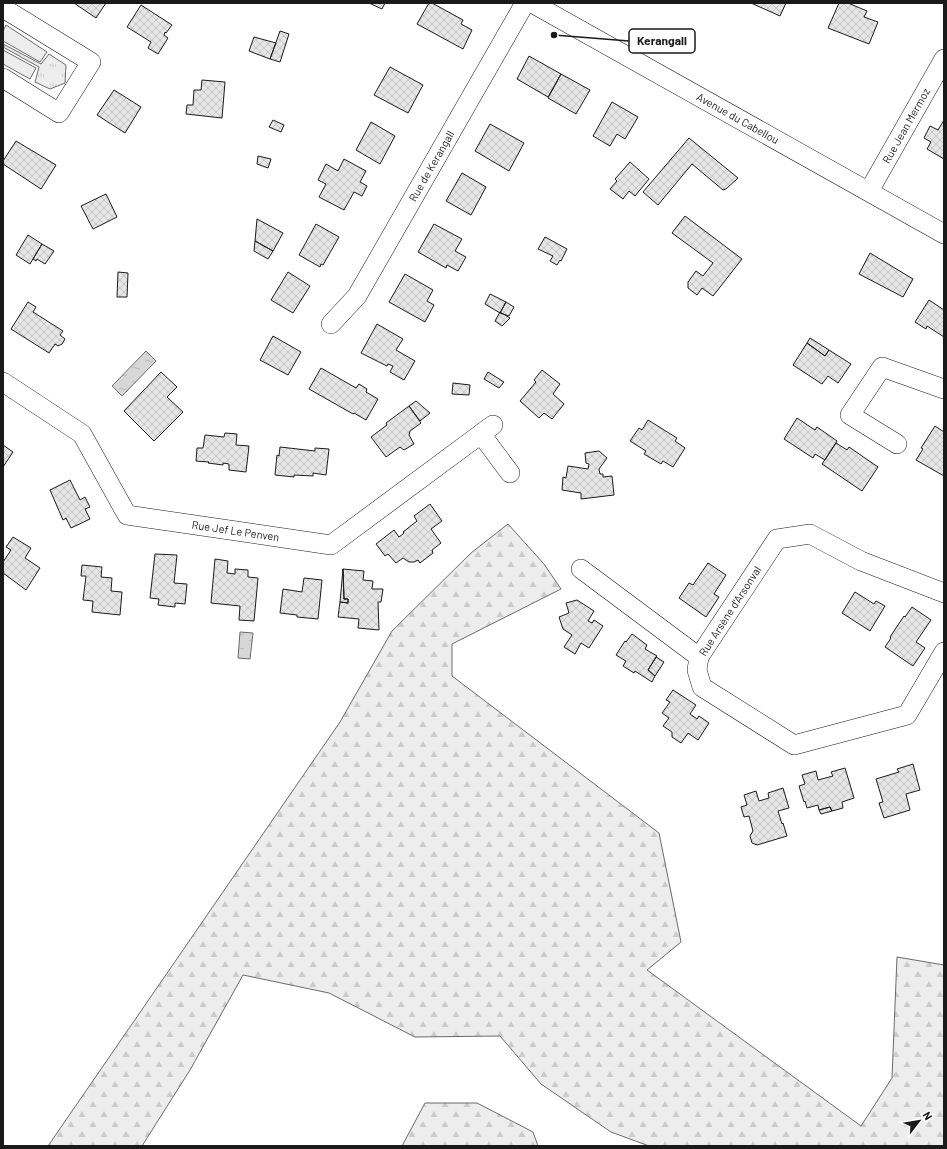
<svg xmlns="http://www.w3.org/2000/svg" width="947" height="1149" font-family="Barlow,sans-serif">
<defs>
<pattern id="grass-tufts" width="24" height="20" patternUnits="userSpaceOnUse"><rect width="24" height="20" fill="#ededed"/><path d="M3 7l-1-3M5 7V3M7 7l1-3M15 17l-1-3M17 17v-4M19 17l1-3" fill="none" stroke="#cbcbcb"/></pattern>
<pattern id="forest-firs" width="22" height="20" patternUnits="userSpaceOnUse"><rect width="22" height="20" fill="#ededed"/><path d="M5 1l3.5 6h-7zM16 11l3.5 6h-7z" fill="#cbcbcb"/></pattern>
<pattern id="water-ripples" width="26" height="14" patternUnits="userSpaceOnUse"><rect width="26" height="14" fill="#d7d7d7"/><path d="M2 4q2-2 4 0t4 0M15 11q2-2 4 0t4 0" fill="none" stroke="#b8b8b8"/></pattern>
<pattern id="building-cross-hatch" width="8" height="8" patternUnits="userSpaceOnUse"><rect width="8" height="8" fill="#e6e6e6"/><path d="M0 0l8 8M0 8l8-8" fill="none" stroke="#c5c5c5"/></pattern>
</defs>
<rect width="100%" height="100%" fill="#fff"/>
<path fill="url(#grass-tufts)" stroke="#6a6a6a" d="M3,44L41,64L49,54L66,65L65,83L50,89L35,82L39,67L3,47Z"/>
<path fill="url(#forest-firs)" stroke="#6a6a6a" d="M508,524L544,564L561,589L452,644V676L659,833L681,942L647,970L861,1126L892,1078L897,957L944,965V1146H649L611,1132L541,1084L500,1036L415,1037L329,993L243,975L190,1070L142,1146H48L340,722L392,631L471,553Z
M425,1103H477L533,1132L538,1146H402Z"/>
<path fill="#ededed" stroke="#6a6a6a" d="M6,25L47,52L40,62L3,41V31Z
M3,50L36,68L30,79L3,64Z"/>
<path fill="url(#water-ripples)" stroke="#6a6a6a" d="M146,351L156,361L122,396L112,386Z
M240,632L253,633L250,659L238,658Z"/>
<path fill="url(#building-cross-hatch)" stroke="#1a1a1a" d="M74,3H106L96,18Z
M369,3H385L382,9Z
M429,3H432L463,20L461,24L472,30L463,49L417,24Z
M751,3H786L780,16Z
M839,3H848L867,11L864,17L878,22L869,44L828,28Z
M141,5L172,25L166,33L165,32L164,35L168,38L158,54L148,48L151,42L127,27Z
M280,31L289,34L280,62L270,59Z
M254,37L276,43L270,59L249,51Z
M529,56L561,74L548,97L517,79Z
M390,67L423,85L408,113L374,95Z
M561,74L590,90L576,114L548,98Z
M202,80L225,82L222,118L186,114L187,105H193L194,90H201Z
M114,90L141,107L125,133L97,115Z
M612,102L638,117L625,139L617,134L610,146L593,136Z
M273,120L284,125L281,132L269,127Z
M944,120V159L927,149L931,142L924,138L930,126L938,130Z
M371,122L395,136L380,164L356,150Z
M490,124L524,143L509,171L475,151Z
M689,138L738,178L726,189L723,190L692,164L658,205L643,192Z
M16,141L56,165L41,189L3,164V161Z
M258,156L271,159L268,168L257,164Z
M344,159L366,171L360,182L367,186L362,196L354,192L344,210L319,197L326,184L318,180L326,164L338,171Z
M630,162L649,179L635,196L629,191L623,199L610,189L617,181L615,179Z
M462,173L486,187L471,215L446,201Z
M106,194L117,217L93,229L81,206Z
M685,216L742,259L713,296L702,288L697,295L688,288V282L696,271L703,276L713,263L672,233Z
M257,219L283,233L273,251L255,241Z
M316,224L339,237L323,265L321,264L320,267L299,255Z
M434,224L462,239L455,251L466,257L458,271L447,265L446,268L418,252Z
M28,235L42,244L30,264L16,255Z
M545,237L567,249L561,261L560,260L557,265L550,261L553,256L538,249Z
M255,241L273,251L268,259L254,251Z
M42,244L54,251L45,264L37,259L36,261L33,259Z
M870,253L913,279L903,297L859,274Z
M118,272L128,273L127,297H117Z
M288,272L310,286L293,313L271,300Z
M405,274L433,290L427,301L434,305L425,322L389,302Z
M490,294L506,302L500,313L485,304Z
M929,300L944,310V337L927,326L926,329L915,322Z
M28,302L36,307L33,312L63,331L60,335L65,339L62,344L58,346L55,344L49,353L11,329Z
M506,302L514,307L509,316L500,313Z
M500,312L510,318L502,326L495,321Z
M377,324L403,339L396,350L415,361L404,380L390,372L393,366L388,364L387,366L361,353Z
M273,336L301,352L288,375L260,360Z
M810,338L829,350L825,356L807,343Z
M807,343L825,356L829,350L851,364L838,383L828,376L822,384L793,365Z
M321,368L356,388L359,384L367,389L366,392L378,399L366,420L354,413L353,414L309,389Z
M542,370L560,384L553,394L564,404L552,419L544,413L539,418L520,401L536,382L534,380Z
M161,372L177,387L167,397L183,412L154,441L124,411Z
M488,372L504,382L499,388L484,379Z
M453,383L470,385L469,395L452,394Z
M416,401L430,413L420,421L409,406Z
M409,406L421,423L410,431L409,435L414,444L404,450L400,447L386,457L371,437L387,425L386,423Z
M797,418L815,430L817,427L837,441L825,460L815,454L813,458L784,439Z
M648,420L677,438L675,441L685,448L673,467L663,461L661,464L644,454L646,451L630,441L639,428L642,430Z
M935,426L944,432V476L916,460L923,449L921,448Z
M225,433L237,434L236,445L249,446L246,472L229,470V464L223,463V465L208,463L209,462L196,461L197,448H203L205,435L224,437Z
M836,443L847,450L849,447L878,467L862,491L822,464Z
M3,445L13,452L3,467Z
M280,447L315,451V448L329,449L326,475L313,473V476L294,475V477L275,475L277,455L279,456Z
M599,451L607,458L599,469L600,474H603V477L612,476L614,495L581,499V493L562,490L563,477L566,478L568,466L588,469L589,464L586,463L585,453Z
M70,480L80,500L85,497L90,507L85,509L90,519L71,528L66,518L63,520L50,490Z
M430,504L442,521L431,529L441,543L432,550L433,553L420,563L418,560L414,562H409L403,558L396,563L388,554L385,556L376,544L394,530L399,537L404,533L403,532L417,521L414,516Z
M13,537L31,548L25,558L40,568L26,590L3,573V562L11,550L6,547Z
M155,554L177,555L174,583L187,584L185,604L175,603V607L158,605L159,599L150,598Z
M215,559L228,561L227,573L235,574V569L248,570V577L258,578L254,621L239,620L240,606L211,603Z
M708,563L726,575L714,594L719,597L706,617L679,598L689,583L693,585Z
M82,565L102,567L101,577L112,578L111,591L122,592L120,615L92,612L93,601L83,600L86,576H81Z
M343,569L364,571L363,580L373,581L372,589H383L381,602H378L379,630L358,628L359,619L338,617L340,602L348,603V599H344Z
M343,569L344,599H348V603L340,602Z
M304,578L322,580L318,619L297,617V615L280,613L283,589L302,592Z
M855,592L874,604L876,601L885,606L870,631L842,613Z
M577,600L594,611L588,621L592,623L594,620L603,626L589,648L581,643L575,654L564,647L572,635L563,629L559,617L569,613L566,603Z
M912,607L931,620L916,642L925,648L913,666L885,647L891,638L890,637L904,616L905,617Z
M632,634L647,645L645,649L657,656L648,670L655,676L652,682L635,671L634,673L623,666L626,661L616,655L625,641L626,642Z
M656,657L664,662L655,676L648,670Z
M673,690L696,705L690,714L697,719L699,716L709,723L698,740L688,733L681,743L672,737V732L663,726L669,718L662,713L670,702L666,700Z
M913,764L920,790L906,794L910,810L884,818L879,803L883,802L876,779L899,772L897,769Z
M845,768L854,798L842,802L843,808L832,811L830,807L819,810L818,805L807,808L805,801L804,802L799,786L805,784L802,775L816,771L818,780L833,776L831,772Z
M783,788L789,808L778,811L782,824L783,823L787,836L757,845L752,843L750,836L753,831L749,816L744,817L741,807L747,805L744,795L756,791L759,801L769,798L768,793Z
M830,807L832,811L821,814L819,810Z"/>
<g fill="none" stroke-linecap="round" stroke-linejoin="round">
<g stroke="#1a1a1a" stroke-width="20">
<g id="minor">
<path id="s1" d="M532,3L944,234"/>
<path d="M3,8L91,62L59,113L3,78"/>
<path id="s2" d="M869,191L944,59"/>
<path id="s3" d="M331,324L357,296L525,3"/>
<path id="s4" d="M3,382L82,434L127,515L331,545L493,425"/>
<path d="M481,434L510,473"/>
<path d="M897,444L850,415L882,367L944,389"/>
<path d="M581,569L699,657"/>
<path d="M944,593L861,561L810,534L777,539L699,657L697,670L702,687L794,745L907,715L944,652"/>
</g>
</g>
<use href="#minor" stroke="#fff" stroke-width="19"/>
</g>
<g text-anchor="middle" stroke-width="3" stroke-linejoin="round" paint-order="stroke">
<g font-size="11" fill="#1a1a1a" stroke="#fff">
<text dy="4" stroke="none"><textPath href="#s1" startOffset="236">Avenue du Cabellou</textPath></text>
<text dy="4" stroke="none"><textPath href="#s2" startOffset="75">Rue Jean Mermoz</textPath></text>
<text dy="4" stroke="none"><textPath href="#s3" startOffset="188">Rue de Kerangall</textPath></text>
<text dy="4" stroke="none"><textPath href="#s4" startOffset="297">Rue Jef Le Penven</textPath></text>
<text transform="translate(730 611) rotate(-57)" y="4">Rue Arsène d'Arsonval</text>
</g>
</g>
<path fill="none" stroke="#1a1a1a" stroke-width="1.5" d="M554 35L629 41"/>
<circle fill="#1a1a1a" stroke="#fff" stroke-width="1.5" cx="554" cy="35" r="4"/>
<rect fill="#fff" stroke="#1a1a1a" stroke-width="1.5" x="629" y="29" width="66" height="24" rx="4"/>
<g font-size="12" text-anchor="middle" font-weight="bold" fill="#1a1a1a">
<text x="662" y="45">Kerangall</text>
</g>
<rect width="947" height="1149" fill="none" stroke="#1a1a1a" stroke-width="8"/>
<g transform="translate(919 1121) rotate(59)" stroke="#ffffff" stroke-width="3" paint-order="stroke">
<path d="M0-3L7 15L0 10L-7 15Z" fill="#1a1a1a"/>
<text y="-6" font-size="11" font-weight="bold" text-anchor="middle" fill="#1a1a1a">N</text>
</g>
</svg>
